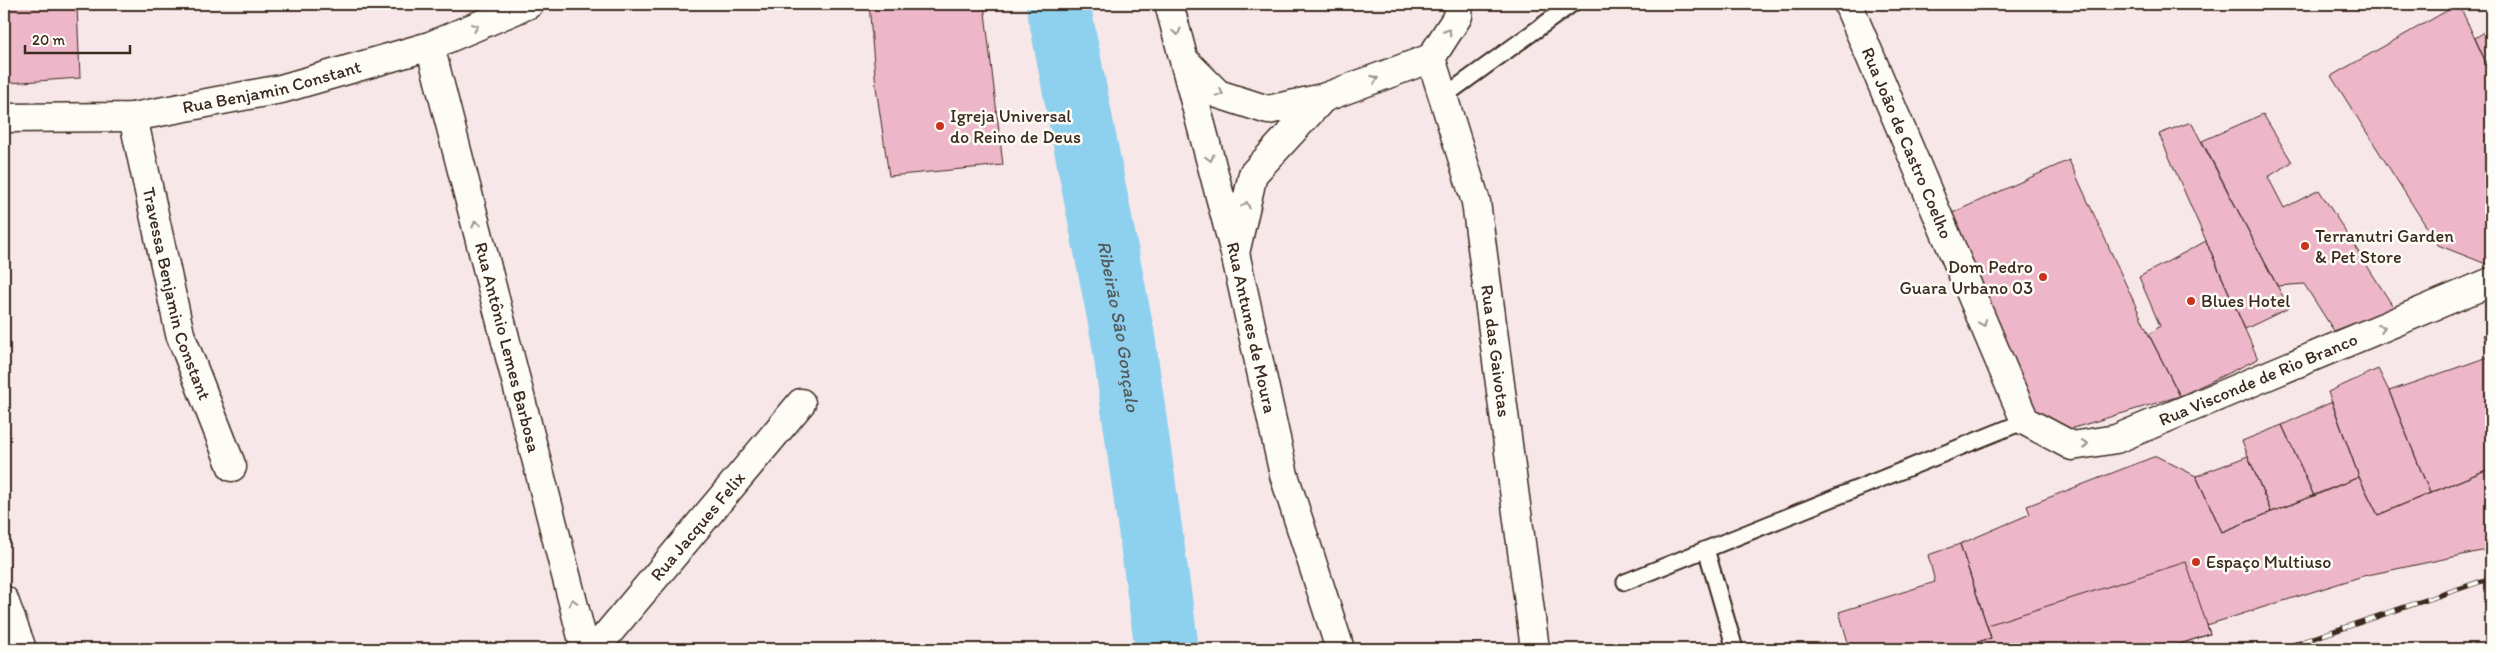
<svg xmlns="http://www.w3.org/2000/svg" width="2495" height="653" font-family="Itim,sans-serif">
<rect width="100%" height="100%" fill="#f8e7e9"/>
<filter id="ink" filterUnits="userSpaceOnUse"><feTurbulence type="fractalNoise" baseFrequency=".02" numOctaves="2"/><feDisplacementMap in="SourceGraphic" scale="10" xChannelSelector="R" yChannelSelector="G"/><feConvolveMatrix kernelMatrix="1 2 1 2 8 2 1 2 1" color-interpolation-filters="sRGB"/></filter>
<g filter="url(#ink)">
<g fill="none" stroke-linecap="round" stroke-linejoin="round">
<path stroke="#8dd1ee" stroke-width="64" id="s1" d="M1058,4L1123,337L1167,649"/>
</g>
<path fill="#eeb6c9" stroke="#3b2a1e" d="M4,4H77L80,78L8,83Z
M869,4H984L1003,165L889,176L876,87Z
M2459,4L2491,74V262L2486,264L2438,245L2331,76Z
M2491,28V74L2475,38Z
M2263,114L2292,162L2268,177L2284,208L2319,190L2394,308L2334,331L2304,284L2277,286L2202,141Z
M2191,122L2289,308L2245,329L2159,134Z
M2069,160L2149,335L2180,396L2050,435L2025,421L1939,219Z
M2206,241L2258,359L2180,396L2149,335L2160,326L2139,277Z
M2491,331V355L2483,335Z
M2491,356V468L2430,493L2389,391Z
M2378,369L2389,391L2430,493L2378,515L2359,477L2328,392Z
M2332,402L2359,477L2314,496L2282,425Z
M2282,425L2314,496L2271,512L2242,441Z
M2156,456L2196,476L2222,532L2359,477L2378,515L2491,468V549L2363,576L2207,625L2210,634L2165,649H1956L1991,638L1960,544L2030,514L2027,506Z
M2248,456L2271,512L2222,532L2196,476Z
M1960,544L1991,638L1956,649H1850L1839,612L1935,582L1928,555Z
M2186,562L2210,634L2165,649H1956L1991,638L1987,625Z"/>
<g fill="none" stroke-linecap="round" stroke-linejoin="round">
<g stroke="#3b2a1e" stroke-width="19">
<path id="lane" d="M1443,97L1572,4
M1706,549L1735,649
M1625,582L2025,421"/>
</g>
<g stroke="#3b2a1e" stroke-width="31">
<g id="street">
<path id="s2" d="M430,46L585,649"/>
<path id="s3" d="M1431,58L1476,202L1535,649"/>
<path id="s4" d="M133,117L180,334L232,467"/>
<path d="M4,600L22,649"/>
<path id="s5" d="M595,649L801,403"/>
</g>
</g>
<g stroke="#3b2a1e" stroke-width="31">
<g id="secondary">
<path id="s6" d="M1169,4L1235,253L1284,475L1340,649"/>
<path id="s7" d="M1848,4L2025,421L2072,446L2116,439L2491,282"/>
<path d="M1185,61L1218,94L1268,110L1323,98L1431,58L1458,16L1459,4"/>
<path id="s8" d="M4,118L133,117L281,89L430,46L529,4"/>
<path d="M1236,249L1253,174L1323,98"/>
</g>
</g>
<use href="#lane" stroke="#fdfcf7" stroke-width="15"/>
<use href="#street" stroke="#fdfcf7" stroke-width="28"/>
<use href="#secondary" stroke="#fdfcf7" stroke-width="28"/>
<g stroke="#3b2a1e" stroke-width="5.5">
<path id="rail" d="M2281,649L2491,578"/>
</g>
<use href="#rail" stroke="#fdfcf7" stroke-width="4" stroke-dasharray="11" stroke-linecap="butt"/>
</g>
<defs><path id="oneway-chevron" d="M-2-3.5L2.5 0L-2 3.5" fill="none" stroke-width="1.6" stroke-linecap="round" stroke-linejoin="round" transform="scale(1.25)"/></defs>
<g stroke="#9c938a">
<use href="#oneway-chevron" transform="translate(475 27) rotate(-23)"/>
<use href="#oneway-chevron" transform="translate(1177 32) rotate(75)"/>
<use href="#oneway-chevron" transform="translate(1448 32) rotate(-57)"/>
<use href="#oneway-chevron" transform="translate(1375 79) rotate(-20)"/>
<use href="#oneway-chevron" transform="translate(1220 93) rotate(29)"/>
<use href="#oneway-chevron" transform="translate(1210 158) rotate(75)"/>
<use href="#oneway-chevron" transform="translate(1246 205) rotate(-77)"/>
<use href="#oneway-chevron" transform="translate(476 224) rotate(-104)"/>
<use href="#oneway-chevron" transform="translate(1983 323) rotate(67)"/>
<use href="#oneway-chevron" transform="translate(2382 328) rotate(-23)"/>
<use href="#oneway-chevron" transform="translate(2085 444) rotate(-9)"/>
<use href="#oneway-chevron" transform="translate(573 602) rotate(-104)"/>
</g>
</g>
<g fill="#c8321e" stroke="#fdfcf7" stroke-width="2">
<circle cx="940" cy="126" r="5"/>
<circle cx="2305" cy="246" r="5"/>
<circle cx="2043" cy="277" r="5"/>
<circle cx="2191" cy="301" r="5"/>
<circle cx="2196" cy="562" r="5"/>
</g>
<g text-anchor="middle" stroke-width="5" stroke-linejoin="round" paint-order="stroke">
<g font-size="18" fill="#3b2a1e" stroke="#fdfcf7">
<text dy="6" stroke="none"><textPath href="#s8" startOffset="271">Rua Benjamin Constant</textPath></text>
<text dy="6" stroke="none"><textPath href="#s7" startOffset="151">Rua João de Castro Coelho</textPath></text>
<text dy="6" stroke="none"><textPath href="#s4" startOffset="182">Travessa Benjamin Constant</textPath></text>
<text dy="6" stroke="none"><textPath href="#s6" startOffset="334">Rua Antunes de Moura</textPath></text>
<text dy="6" stroke="none"><textPath href="#s2" startOffset="311">Rua Antônio Lemes Barbosa</textPath></text>
<text dy="6" stroke="none"><textPath href="#s3" startOffset="301">Rua das Gaivotas</textPath></text>
<text dy="6" stroke="none"><textPath href="#s7" startOffset="705">Rua Visconde de Rio Branco</textPath></text>
<text dy="6" stroke="none"><textPath href="#s5" startOffset="160">Rua Jacques Felix</textPath></text>
</g>
<g font-size="18" fill="#3b2a1e" stroke="#fdfcf7" text-anchor="start">
<text x="950" y="122">Igreja Universal<tspan x="950" dy="21">do Reino de Deus</tspan></text>
<text x="2315" y="242">Terranutri Garden<tspan x="2315" dy="21">&amp; Pet Store</tspan></text>
<text x="2033" y="273" text-anchor="end">Dom Pedro<tspan x="2033" dy="21">Guara Urbano 03</tspan></text>
<text x="2201" y="307">Blues Hotel</text>
<text x="2206" y="568">Espaço Multiuso</text>
</g>
<g font-size="19" font-style="italic" fill="#545c5c" stroke="#fdfcf7">
<text dy="7" stroke="none"><textPath href="#s1" startOffset="328">Ribeirão São Gonçalo</textPath></text>
</g>
</g>
<rect width="2495" height="653" fill="none" stroke="#fdfcf7" stroke-width="20"/>
<rect x="10" y="10" width="2475" height="633" fill="none" stroke="#3b2a1e" stroke-width="2" filter="url(#ink)"/>
<path d="M25 45v8h105v-8" fill="none" stroke="#3b2a1e" stroke-width="2.5"/>
<text x="32" y="45" font-size="15" fill="#3b2a1e" stroke="#fdfcf7" stroke-width="4" paint-order="stroke">20 m</text>
</svg>
